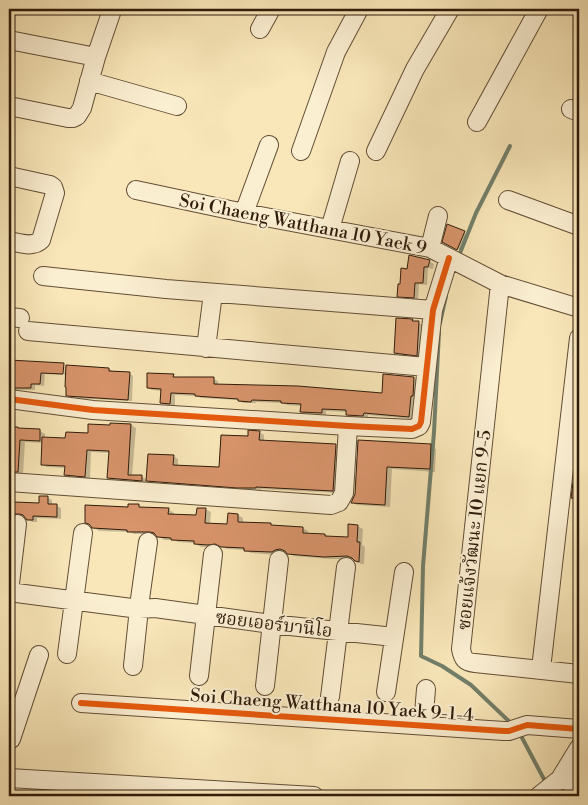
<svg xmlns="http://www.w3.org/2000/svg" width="588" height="805" font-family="'Libre Bodoni','Noto Serif Thai',serif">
<rect width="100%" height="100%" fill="#f9e7b9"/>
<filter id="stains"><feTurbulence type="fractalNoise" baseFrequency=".004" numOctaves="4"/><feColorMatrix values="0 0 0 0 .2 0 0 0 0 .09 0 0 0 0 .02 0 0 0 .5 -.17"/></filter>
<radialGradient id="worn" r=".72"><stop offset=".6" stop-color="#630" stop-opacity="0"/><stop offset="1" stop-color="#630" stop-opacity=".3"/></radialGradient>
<path fill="#0003" d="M464,233L469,235L462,251L444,242Z
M579,254V268L575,266Z
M429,261L434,264L433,269L428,268L427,285L419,284L418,300L403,298L398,296L408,270Z
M579,285V297L576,295Z
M412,320L423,325L421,357L400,355L395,353Z
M9,359H14L18,362L62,364V375L45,374L44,386L35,385V390H9Z
M65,365L67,367L109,369L113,371L129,373L133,376L132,401L71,398L67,395V375H64Z
M173,376L177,378L214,379L218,381V386L384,394L414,378L418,380L413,419L368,415V418L351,417L347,415V412L326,411V415L306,414L302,412V406L287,405L283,403L256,402V403H243L239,400L201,398L197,396L175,395V406L166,405L162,403V391L152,390L148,388Z
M112,424L131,425L136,428L132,476L142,477L148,480L173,456L178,459V467L221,468L249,437L259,432L264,435V441L336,445L341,448L338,493L261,489V490L152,483L146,480V483L113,480L109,478L110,453L91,452L90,479L70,477L66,475V468L47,467L42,464L43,443L25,442L23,474L9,476V428L40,431L45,434V439H67L89,434L111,426Z
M359,442L430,446L436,449L435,472L392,469L390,507L357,505L352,502L356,494Z
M9,496L10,497L9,503L40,504L48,498L52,500V506H57L61,508V519L37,518V522H32L24,515L18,516L14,519L9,518Z
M138,506L143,508L168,509L174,513V516L197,517L205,509L211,512L210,524L229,525L238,515L243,518V523L270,525L274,527L303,528L308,531V534L325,535L330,538L349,539L357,526L363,529L362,545L365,547L364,564H361L353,559H330L294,556L286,552L281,553L278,555L251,553L245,550L227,549L221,546L214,547H201L194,543L178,542L174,540H164L156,534H134L130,532L99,531L93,527L129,508Z"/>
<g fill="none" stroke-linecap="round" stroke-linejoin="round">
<path stroke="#727f6a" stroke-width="4" d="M458,258L476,213L510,146
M440,323L446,296
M439,332L434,432L423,566L421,656L442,666L471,685L513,725
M519,732L546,783"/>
</g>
<path fill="#d8946b" stroke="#2f1b0b" d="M447,224L465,231L457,250L442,242Z
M409,255L430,260L428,267H424L423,283H415L414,298L397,297L398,284H400L401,268L407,269Z
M396,318L413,319L412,321H419L417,356L394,353Z
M9,360L64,363L63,374L41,373L40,384H31V388H9Z
M66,365L109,368V371L130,372L128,400L66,396V387H65Z
M147,373L174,374L173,377H214V384L298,386L382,393L383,374L414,377L413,396H411L409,417L364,413L363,416L346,415V410L322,409V413L300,412L301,404L281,403V401L252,400L251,402L238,401V399L195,396V394L171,393L170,404L160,403L161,389L147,388Z
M110,423L131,424L128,475H142V481L107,478L109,451L87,450L85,477L64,475L65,466L41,465L42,437L65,438L66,432L88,433V424L110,425Z
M9,427H18V428L40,429V441L20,440L18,472H9Z
M248,430L260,431L259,440L336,444L333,491L256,487V488H237L146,481L148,454L174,455L173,465L219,467L221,435L248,436Z
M358,440L431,444L430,469L387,467L385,505L351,503L355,494Z
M573,483L579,484V499L571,498Z
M39,496H48V504H57V517L33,516V520H27L23,515L19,514H14V502L39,503Z
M128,504H139V507L169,508L168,514L196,515L197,508H206L205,523L227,524L228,513L238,514V522L271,523V525L303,527V533L325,534V536L348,537V524L358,525L357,542H360L359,562L355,561L352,558L347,556L324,557L287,554L285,551L280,549L275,550L272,552L244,551V548L221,547L215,544L208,545L194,544V541L171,540V538L157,537L154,533L150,532H127V530L92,528L89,524L85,523V505L128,507Z"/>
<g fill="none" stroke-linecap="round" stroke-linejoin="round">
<g stroke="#624e36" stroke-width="20">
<path id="minor" d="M260,29L271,9
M9,40L96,57
M89,81L177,106
M9,106L68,118H73L77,116L82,108L96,57L111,13V9
M571,109L579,112
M477,122L539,9
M301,151L336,52L359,9
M376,151L415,69L450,9
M9,176L50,185L53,187L55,193L41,240C33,248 20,243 9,241
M136,190L244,213L430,248L500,284L579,308
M508,200L579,226
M244,213L269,145
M330,229L350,161
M430,248L438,216
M43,276L166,289L433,310
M500,284L461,649C463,659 465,662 475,663L579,674
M9,317L20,318
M28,331L426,367
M206,348L213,293
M9,399L93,410L348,426L412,429L419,426L421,422L433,310L449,258
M9,482L331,505L339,502L344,493L348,426
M9,592L139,609L155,608L271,624L394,637
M9,592L17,524
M67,654L83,533
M133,666L140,599L148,542
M541,669L579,338
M199,676L213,554
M265,686L279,560
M386,692L404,572
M330,697L346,567
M81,703L504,731H509L527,725L579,729
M423,726L426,689
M11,739L39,655
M9,778L314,796
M560,779L579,784
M539,796L560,779L579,748"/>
</g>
<use href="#minor" stroke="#fbefd2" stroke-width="18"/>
<g stroke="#fbefd2" stroke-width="9">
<path id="cycleway" d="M9,399L93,410L348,426L412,429L419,426L421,422L433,310L449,258
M81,703L504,731H509L527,725L579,729"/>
</g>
<use href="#cycleway" stroke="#e8590c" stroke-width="6"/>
</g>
<g text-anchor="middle" stroke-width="4" stroke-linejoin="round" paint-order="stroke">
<g font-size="18" fill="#2f1b0b" stroke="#fbefd2">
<text transform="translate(303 224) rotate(11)" y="6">Soi Chaeng Watthana 10 Yaek 9</text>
<text transform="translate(474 530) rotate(-84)" y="6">ซอยแจ้งวัฒนะ 10 แยก 9-5</text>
<text transform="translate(274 624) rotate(7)" y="6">ซอยเออร์บานิโอ</text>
<text transform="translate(332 705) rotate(4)" y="6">Soi Chaeng Watthana 10 Yaek 9-1-4</text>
</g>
</g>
<rect width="588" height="805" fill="none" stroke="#f9e7b9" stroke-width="30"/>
<rect x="10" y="10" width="568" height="785" fill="none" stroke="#2f1b0b" stroke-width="2.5"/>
<rect x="15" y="15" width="558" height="775" fill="none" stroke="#2f1b0b"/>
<rect width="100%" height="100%" filter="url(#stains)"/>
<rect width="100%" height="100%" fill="url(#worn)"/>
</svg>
